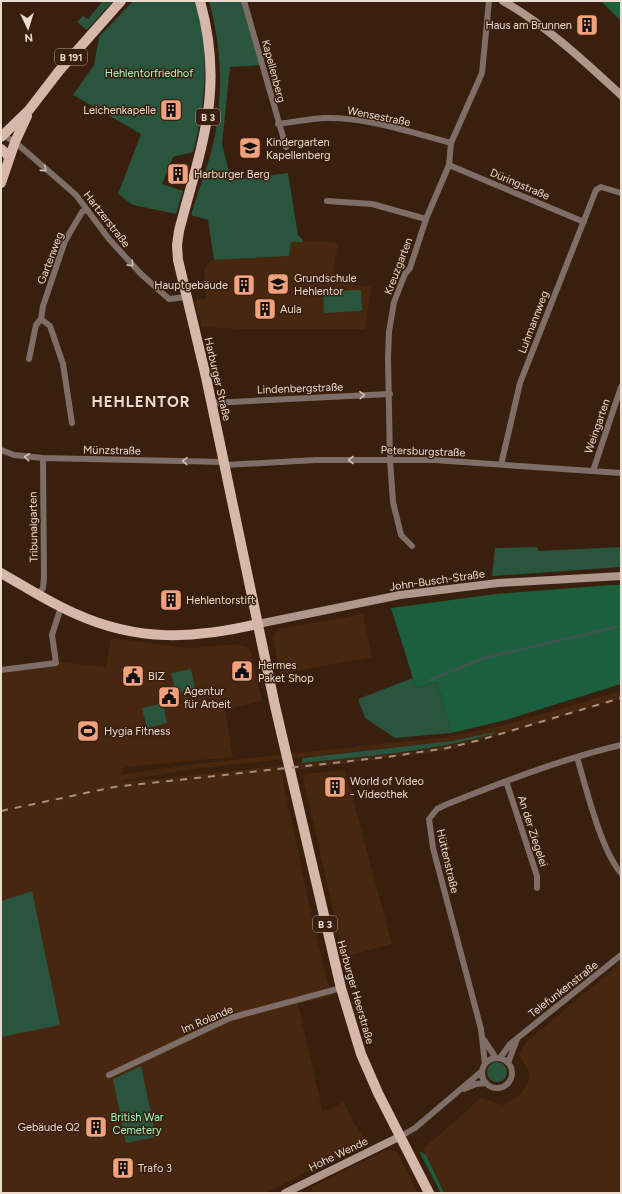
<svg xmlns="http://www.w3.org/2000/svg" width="622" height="1194" font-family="Figtree,sans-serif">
<rect width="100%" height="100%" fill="#391f0d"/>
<path fill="#47270f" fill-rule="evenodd" d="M321,241L338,243L332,281L371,287L365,329H242L202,327L194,300L206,299L204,269L211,260L288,256L291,242Z
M363,614L372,657L280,674L273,639L274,634L279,629Z
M111,638L178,647L197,648L235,644L248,647L251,651L262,701L225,710L233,757L125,767L121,775L194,764L448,737L504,725L621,691V699L450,750L281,772L312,917L329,987L333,996L298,1004L322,1109L323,1112L344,1102L355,1126H357L366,1143L265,1193H1V670L62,662L106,667ZM495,732L468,741L419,751L124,782L121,781L194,769L452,741Z
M345,770L392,944L344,957L302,774Z
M621,963V1193H444L423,1149L481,1098L503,1105L521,1094L528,1084L529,1072L519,1054L526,1042Z
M390,1150L397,1152L418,1193H313L311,1187L384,1151Z"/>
<path fill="#29543d" d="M103,1H113L87,30L77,22L83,16L88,19Z
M133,1H196C209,51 207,102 193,152L173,157L162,184L183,191L176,214L133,205L118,194L141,134L73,95L94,65L99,37Z
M209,1H246L264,65L230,67L222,144L231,180L288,173L298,235L303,240V242H291L289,256L214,260L208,220L191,215C199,188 211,159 216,130C223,84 221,46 209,1Z
M361,290L362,311L324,313L323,291Z
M537,547L539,551L621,547V567L492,576L495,548Z
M191,669L195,689L176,693L171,673Z
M413,678L416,688L437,682L451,733L395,738L365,718L358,699Z
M163,703L167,723L147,728L142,708Z
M495,732V733C432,752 367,756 302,763V758L452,741Z
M32,891L60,1025L1,1037V901Z
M487 1072a10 10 0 1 1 20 0a10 10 0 1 1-20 0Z
M141,1066L156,1137L126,1143L113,1079Z"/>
<path fill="#1b5f3f" d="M601,1H621V21Z
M611,585H621V684L506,720L451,733L437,682L416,688L391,608L496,594Z
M419,1151L426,1155L444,1193H441Z"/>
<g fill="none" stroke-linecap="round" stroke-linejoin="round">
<path stroke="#465051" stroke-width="2" d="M430,680L484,658L621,626"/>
<path stroke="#7e6e67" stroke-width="6" d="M244,1L286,147
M278,124C293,122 309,119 324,118C367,117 410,132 451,143
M1,134L15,142L76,195L109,239L141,274L169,299L186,297
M449,165L584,222
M327,201L372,204L426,219
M41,319L50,326L63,364L72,423
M29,359L36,325L41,319L43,306L65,241L82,212L86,209
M211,403L390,394
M1,450L14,455L43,458L224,462
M225,465L316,460H434L621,473
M501,465L520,383L596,190L601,187L621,193
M593,471L621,387
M412,546L401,535L393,502L390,460L388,358L389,332L394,302L405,274L410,268L426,219L449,165L451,143L482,73L489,1
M38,595L43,588L44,577L43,458
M1,670L56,663L52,635L61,607
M577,757C586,788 601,850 621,873
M506,781L537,876V888
M484,1040L496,1058
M500,1058L510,1044L621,955
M482 1073a15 15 0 1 1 30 0a15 15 0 1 1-30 0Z
M508,1063L517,1039
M485,1064L481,1029L433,848L429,819L437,809L445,805C503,782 561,759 621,745
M109,1075L230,1018L341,988
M464,1089L476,1084L486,1083
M401,1136L415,1128L482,1071"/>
<path stroke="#b0978c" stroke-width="8" d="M503,1C547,26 584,61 621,95
M258,624L400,595L498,583L621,576
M285,1193L401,1136"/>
<path stroke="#d7b7a9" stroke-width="10" d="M200,1C225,91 201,146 179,231L177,245L178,260L206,377L275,706L341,988L361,1054L378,1093L429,1193
M1,137L29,110L59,71L121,1
M1,149L7,154L9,159
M1,183L15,142L27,116
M1,573C26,587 50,603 76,614C138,642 194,639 258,624"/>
<path stroke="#a49081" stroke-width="2" stroke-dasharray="7 7" stroke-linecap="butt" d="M1,811L114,787L387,757L447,748L480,740L621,698"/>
</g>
<defs><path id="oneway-chevron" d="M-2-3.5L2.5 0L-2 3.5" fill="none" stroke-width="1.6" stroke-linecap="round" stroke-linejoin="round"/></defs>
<g stroke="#d0bfb4">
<use href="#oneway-chevron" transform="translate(44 169) rotate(41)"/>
<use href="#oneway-chevron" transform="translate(131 264) rotate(47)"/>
<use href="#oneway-chevron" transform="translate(362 395) rotate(-2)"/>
<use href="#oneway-chevron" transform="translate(27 457) rotate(-174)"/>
<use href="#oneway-chevron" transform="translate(351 460) rotate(180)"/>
<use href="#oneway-chevron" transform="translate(185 461) rotate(-179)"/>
</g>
<defs>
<g id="building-square" transform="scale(1.15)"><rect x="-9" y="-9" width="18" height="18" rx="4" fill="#f1a17c" stroke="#391f0d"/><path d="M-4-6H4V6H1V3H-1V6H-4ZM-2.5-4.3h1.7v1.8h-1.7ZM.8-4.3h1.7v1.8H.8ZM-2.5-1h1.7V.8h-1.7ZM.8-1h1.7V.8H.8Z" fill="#111"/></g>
<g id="school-square" transform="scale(1.15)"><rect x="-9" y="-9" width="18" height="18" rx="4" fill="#f1a17c" stroke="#391f0d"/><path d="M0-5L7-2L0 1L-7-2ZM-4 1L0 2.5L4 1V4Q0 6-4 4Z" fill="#111"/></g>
<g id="civic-square" transform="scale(1.15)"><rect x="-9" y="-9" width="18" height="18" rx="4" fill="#f1a17c" stroke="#391f0d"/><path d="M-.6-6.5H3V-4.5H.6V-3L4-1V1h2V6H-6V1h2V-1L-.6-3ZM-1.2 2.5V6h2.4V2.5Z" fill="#111"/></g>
<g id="stadium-square" transform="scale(1.15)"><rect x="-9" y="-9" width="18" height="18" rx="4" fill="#f1a17c" stroke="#391f0d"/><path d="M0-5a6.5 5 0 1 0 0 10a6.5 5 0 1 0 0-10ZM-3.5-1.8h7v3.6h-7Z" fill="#111"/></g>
</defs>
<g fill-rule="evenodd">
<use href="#building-square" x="587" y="25"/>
<use href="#building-square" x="171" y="110"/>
<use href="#school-square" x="250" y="148"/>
<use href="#building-square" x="178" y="174"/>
<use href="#school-square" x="278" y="284"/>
<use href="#building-square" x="244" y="285"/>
<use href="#building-square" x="265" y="309"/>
<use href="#building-square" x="171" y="600"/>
<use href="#civic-square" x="242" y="671"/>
<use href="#civic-square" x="133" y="676"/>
<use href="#civic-square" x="169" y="697"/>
<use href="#stadium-square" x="88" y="731"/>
<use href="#building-square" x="335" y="787"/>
<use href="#building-square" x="96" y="1127"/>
<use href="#building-square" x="123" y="1168"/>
</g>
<g text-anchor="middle" stroke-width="3" stroke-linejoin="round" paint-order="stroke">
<g fill="#391f0d" stroke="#b6a294" stroke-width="1">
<rect x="55" y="49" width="32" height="16" rx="3"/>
<rect x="196" y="109" width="24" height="16" rx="3"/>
<rect x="313" y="916" width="24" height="16" rx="3"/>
</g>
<g font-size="10" font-weight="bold" fill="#ebdace">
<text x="71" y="61">B 191</text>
<text x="208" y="121">B 3</text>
<text x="325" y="928">B 3</text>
</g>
<g font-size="11" fill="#ebdace" stroke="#391f0d" text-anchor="start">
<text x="572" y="29" text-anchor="end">Haus am Brunnen</text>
<text x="156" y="114" text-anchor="end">Leichenkapelle</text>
<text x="266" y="146">Kindergarten<tspan x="266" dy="13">Kapellenberg</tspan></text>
<text x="194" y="178">Harburger Berg</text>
<text x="294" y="282">Grundschule<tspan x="294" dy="13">Hehlentor</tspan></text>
<text x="228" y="289" text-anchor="end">Hauptgebäude</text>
<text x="280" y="313">Aula</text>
<text x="186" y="604">Hehlentorstift</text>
<text x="258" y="669">Hermes<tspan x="258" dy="13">Paket Shop</tspan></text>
<text x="148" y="680">BIZ</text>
<text x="184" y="695">Agentur<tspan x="184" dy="13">für Arbeit</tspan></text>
<text x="104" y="735">Hygia Fitness</text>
<text x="350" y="785">World of Video<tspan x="350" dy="13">- Videothek</tspan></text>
<text x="80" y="1131" text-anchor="end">Gebäude Q2</text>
<text x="138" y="1172">Trafo 3</text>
</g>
<g font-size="11" fill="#ebdace" stroke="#391f0d">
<text transform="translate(274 71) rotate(75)" y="4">Kapellenberg</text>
<text transform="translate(379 116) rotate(11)" y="4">Wensestraße</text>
<text transform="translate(520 184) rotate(23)" y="4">Düringstraße</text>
<text transform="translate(107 219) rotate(52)" y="4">Hartzerstraße</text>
<text transform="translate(50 258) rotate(-69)" y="4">Gartenweg</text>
<text transform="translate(398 266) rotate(-69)" y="4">Kreuzgarten</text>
<text transform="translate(533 322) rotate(-69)" y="4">Luhmannweg</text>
<text transform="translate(218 379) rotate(77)" y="4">Harburger Straße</text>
<text transform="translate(300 388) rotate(-2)" y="4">Lindenbergstraße</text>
<text transform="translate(597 426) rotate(-71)" y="4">Weingarten</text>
<text transform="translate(112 450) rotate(1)" y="4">Münzstraße</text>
<text transform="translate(423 451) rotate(2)" y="4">Petersburgstraße</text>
<text transform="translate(33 527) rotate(-91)" y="4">Tribunalgarten</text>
<text transform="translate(437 580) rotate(-8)" y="4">John-Busch-Straße</text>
<text transform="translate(533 831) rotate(72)" y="4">An der Ziegelei</text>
<text transform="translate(448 861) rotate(77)" y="4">Hüttenstraße</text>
<text transform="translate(563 989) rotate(-38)" y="4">Telefunkenstraße</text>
<text transform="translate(356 992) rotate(74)" y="4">Harburger Heerstraße</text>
<text transform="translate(207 1019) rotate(-23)" y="4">Im Rolande</text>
<text transform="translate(338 1154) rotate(-26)" y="4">Hohe Wende</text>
</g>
<g font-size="11" fill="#9dfbc6" stroke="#391f0d">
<text x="149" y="77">Hehlentorfriedhof</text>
<text x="137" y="1121">British War<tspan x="137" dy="13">Cemetery</tspan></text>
</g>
<g font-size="15" font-weight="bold" letter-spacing="1" fill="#ebdace" stroke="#391f0d">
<text x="141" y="407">HEHLENTOR</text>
</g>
</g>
<rect width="622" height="1194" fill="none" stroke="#ebdace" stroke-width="4"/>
<g transform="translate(28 28) rotate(176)" stroke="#391f0d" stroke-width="3" paint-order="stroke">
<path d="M0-3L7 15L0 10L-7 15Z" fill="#ebdace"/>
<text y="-6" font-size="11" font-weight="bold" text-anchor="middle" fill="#ebdace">N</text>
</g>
</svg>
